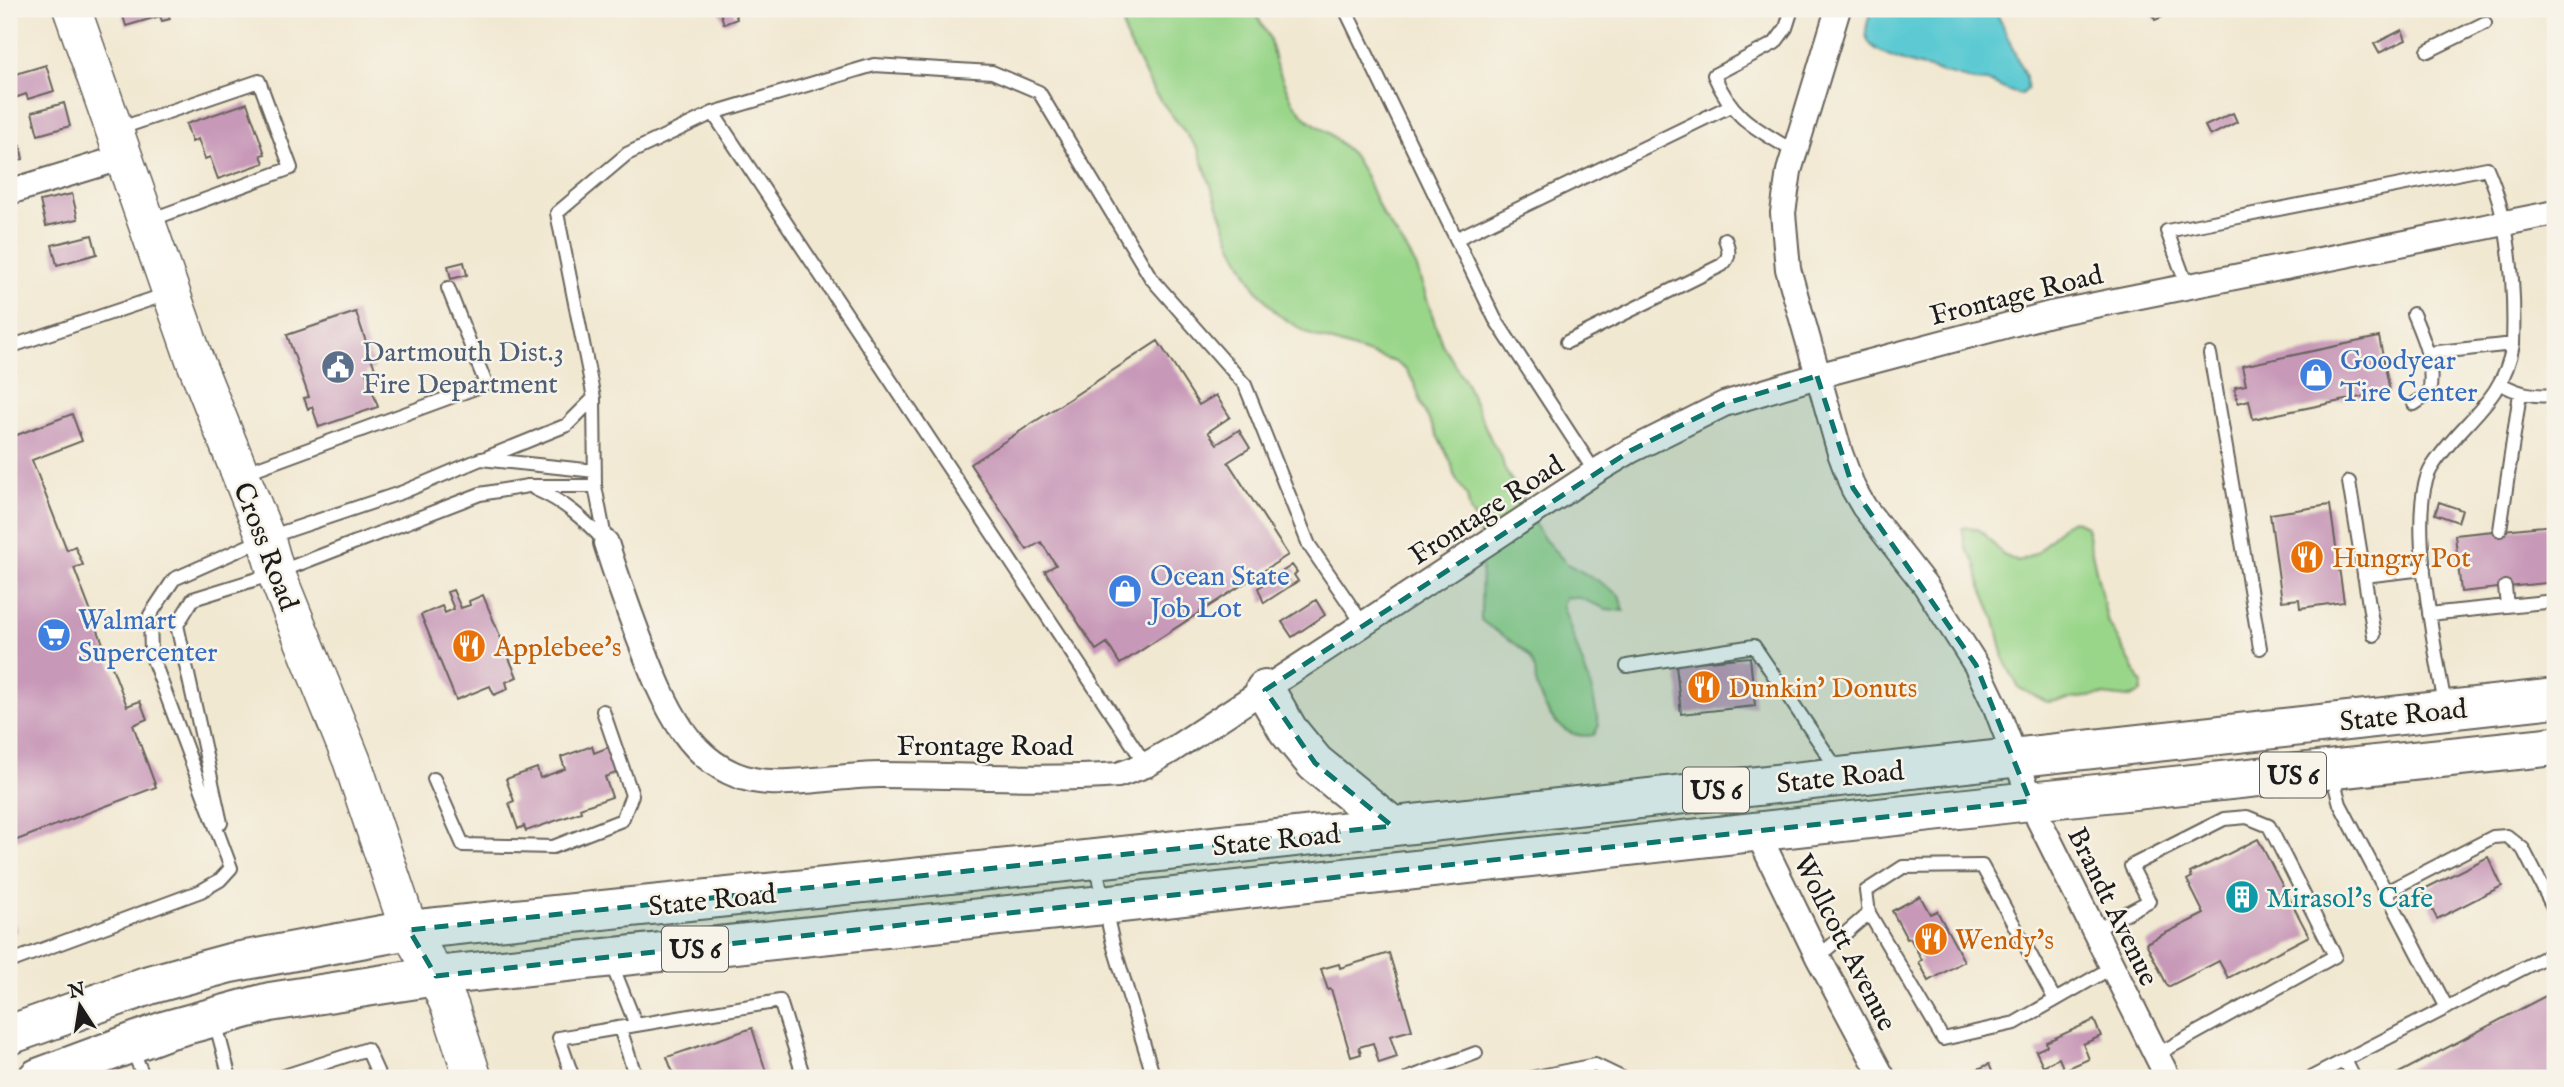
<svg xmlns="http://www.w3.org/2000/svg" width="2564" height="1087" font-family="'IM FELL English',serif">
<rect width="100%" height="100%" fill="#f7f3e8"/>
<filter id="ink" filterUnits="userSpaceOnUse"><feTurbulence type="fractalNoise" baseFrequency=".0143" numOctaves="2"/><feDisplacementMap in="SourceGraphic" scale="14" xChannelSelector="R" yChannelSelector="G"/><feConvolveMatrix kernelMatrix="1 2 1 2 8 2 1 2 1" color-interpolation-filters="sRGB"/></filter>
<filter id="wash" filterUnits="userSpaceOnUse"><feTurbulence type="fractalNoise" baseFrequency=".00686" numOctaves="4" result="noise"/><feDisplacementMap in="SourceGraphic" scale="28" xChannelSelector="R" yChannelSelector="G"/><feGaussianBlur stdDeviation="1.57" result="paint"/><feColorMatrix in="noise" values="0 0 0 0 0 0 0 0 0 0 0 0 0 0 0 0 0 1.4 0 .05"/><feComposite in="paint" operator="in"/></filter>
<g filter="url(#wash)">
<rect width="100%" height="100%" fill="#f1e8d1"/>
<path fill="#9ad68a" stroke="#5b7953" stroke-width="2" d="M1121,9H1253L1269,37L1276,65L1292,101L1306,118L1330,134L1352,154L1365,175L1381,212L1407,250L1416,266L1442,344L1465,381L1493,444L1501,456L1505,470L1523,498L1532,520L1545,540L1567,564L1599,581L1619,595L1624,611L1606,609L1580,598L1566,597L1562,604L1592,691L1599,725L1594,735C1562,741 1542,710 1536,682C1535,672 1536,665 1529,656C1516,641 1496,633 1481,620L1482,548L1476,522L1470,511L1467,496L1454,475L1451,462L1422,407L1415,384L1406,370L1395,362L1311,335L1277,314L1254,286L1232,245L1198,149L1154,92L1125,35Z
M2073,520L2086,526L2107,619L2142,684L2141,692L2128,698L2103,695L2047,702L2019,688L2005,662L1995,620L1979,581L1976,564L1966,548L1962,528C1983,523 1988,541 2002,553C2006,557 2013,559 2018,562L2037,553L2064,524Z"/>
<path fill="#5dcad3" stroke="#3c7378" stroke-width="2" d="M1872,9H1995L2025,76L2028,89L2022,94C2011,94 2002,87 1991,83C1984,81 1977,82 1970,80C1949,73 1877,59 1868,41C1863,31 1869,18 1872,9Z"/>
<g id="blocks">
<path fill="#c798b8" d="M121,9H171L172,12L168,13L170,19L162,21L160,16L126,26Z
M719,9H733L737,19L724,24Z
M2157,9H2182L2155,20L2151,12Z
M2402,30L2406,40L2379,53L2374,44Z
M46,65L54,91L28,99L26,94L9,100V76Z
M64,103L70,126L38,135L32,112Z
M247,103L265,154L261,155L264,163L218,179L210,157L205,159L198,139L192,142L186,124Z
M2233,113L2237,122L2210,136L2205,126Z
M20,145L23,159L9,163V147Z
M72,194L78,219L46,226L40,201Z
M92,235L97,254L57,265L52,245Z
M464,262L467,275L451,279L448,266Z
M356,312L375,369L366,372L378,407L319,427L312,407L308,409L304,398L309,397L287,335Z
M2379,337L2390,391L2253,419L2249,400L2238,403L2235,387L2246,385L2242,366Z
M1158,341L1199,405L1216,395L1230,417L1208,432L1217,444L1239,430L1250,448L1228,462L1288,555L1120,664L1107,643L1096,650L1045,571L1056,565L1041,542L1027,550L970,464Z
M72,414L82,441L32,460L67,550L75,546L83,565L74,568L127,706L140,701L147,719L133,725L156,787L9,843V438Z
M2439,502L2462,510L2458,522L2435,514Z
M2330,505L2344,602L2300,608L2299,599L2282,601L2270,514Z
M2553,525L2555,582L2461,592L2455,535Z
M1292,565L1297,572L1294,575L1298,581L1264,603L1258,588Z
M453,590L461,608L470,605L469,601L483,595L517,677L506,682L508,689L494,695L490,686L456,700L421,615L442,606L445,613L454,609L447,592Z
M1316,600L1325,615L1292,637L1282,622Z
M1750,657L1755,706L1681,714L1676,664Z
M592,746L594,753L609,747L618,772L605,777L612,797L580,808L581,812L526,831L524,826L518,829L509,803L514,801L506,779L537,768L540,778L565,769L561,757Z
M2258,839L2309,936L2228,978L2219,961L2168,987L2146,943L2204,914L2187,880L2192,877L2190,873Z
M2488,857L2502,886L2437,919L2422,890Z
M1920,896L1930,914L1937,911L1964,961L1929,981L1919,962L1922,960L1910,938L1907,939L1892,911Z
M9,908L17,932L9,935Z
M1389,953L1412,1030L1390,1036L1397,1057L1379,1063L1373,1043L1359,1047L1361,1054L1351,1057L1331,989L1328,990L1321,969L1339,964L1340,968Z
M2555,991V1078H2396L2395,1075Z
M2094,1020L2101,1036L2083,1044L2089,1059L2064,1070L2059,1058L2043,1066L2036,1051L2047,1046L2046,1042Z
M752,1028L768,1078H675L667,1057Z
M1989,1064L1995,1078H1958Z"/>
</g>
</g>
<g filter="url(#ink)">
<use href="#blocks" fill-opacity="0" stroke="#67635b" stroke-width="2"/>
<g fill="none" stroke-linecap="round" stroke-linejoin="round">
<g stroke="#67635b" stroke-width="16">
<path id="lane" d="M1345,9L1495,319L1595,472
M1792,9L1786,28L1775,43L1714,75C1733,120 1756,128 1795,152
M2428,51L2485,23
M713,113L1146,765
M115,130L259,81L291,168L150,220
M1456,239L1730,106
M2187,286L2167,231L2487,168C2511,222 2515,285 2513,344C2504,402 2461,421 2432,467C2405,509 2436,653 2445,705
M2413,314C2424,340 2435,365 2429,394L2414,404
M1567,342L1722,265C1731,257 1729,249 1725,239
M9,347L167,294
M2429,353L2513,344
M2210,354L2260,648
M2501,384C2519,394 2535,397 2555,395
M483,459L567,425L594,398
M244,473L486,384L448,288
M2349,482L2374,635
M535,489C565,502 584,519 606,543
M2500,530L2520,393
M606,543L595,486L594,398L557,213L627,154L713,113L874,65L992,72L1039,92L1151,278L1245,385L1309,545L1363,624
M2364,576L2424,569
M2505,587L2507,606
M2429,614L2555,601
M1627,666L1754,646L1840,773
M2332,774L2340,804L2447,1008
M434,779L463,845L553,847L622,820L632,795L603,711
M221,823L177,625L193,599L276,573L480,494L528,486H595
M1095,863L1113,944L1154,1078
M231,868L151,654L150,615L174,579L266,538L403,492L481,459L595,471
M2386,892L2493,837L2507,836L2523,849L2555,911
M1869,913L1866,891L1903,867L1982,866L2055,1000
M2093,931L2149,901L2131,866L2224,819L2247,817L2269,826L2335,956L2156,1055
M1818,957L1869,913L1943,1039L2015,1023L2111,968
M610,960L636,1025L780,1001L804,1078
M9,962L201,891L220,880L231,868
M215,1021L230,1078
M620,1028L636,1078
M131,1046L144,1078
M2345,1060L2354,1078
M278,1078L367,1049L380,1078
M573,1078L559,1038L636,1025
M1409,1078L1476,1053
M1531,1078L1595,1065L1622,1078
M2310,1078L2555,952"/>
</g>
<g stroke="#67635b" stroke-width="28">
<path id="street" d="M1838,9L1789,171L1783,213L1788,269L1840,453L1853,488L1864,507L1925,585L1976,665L1995,705L2039,820L2168,1078
M9,192L124,157
M606,543C616,575 627,606 639,638C661,694 685,766 753,780C787,787 842,775 880,775C958,775 1039,781 1118,775L1146,765L1172,750L1595,472L1630,451L1724,404L1817,376L2050,314L2555,213
M1757,832L1818,957L1883,1078"/>
</g>
<g stroke="#67635b" stroke-width="40">
<path id="secondary" d="M72,9L194,358L266,538L276,573L352,761L409,930L436,976L450,1007L473,1078"/>
</g>
<g stroke="#67635b" stroke-width="42">
<path id="primary" d="M1265,690L1288,730L1315,763L1392,826
M9,1035L149,985L230,963L409,930L1095,859L2555,698
M38,1078L167,1030L270,1002L436,976L1103,905L2030,801L2555,746"/>
</g>
<use href="#lane" stroke="#fff" stroke-width="12"/>
<use href="#street" stroke="#fff" stroke-width="24"/>
<use href="#secondary" stroke="#fff" stroke-width="37"/>
<use href="#primary" stroke="#fff" stroke-width="38"/>
</g>
</g>
<path fill="#0f766e" fill-opacity="0.2" stroke="#0f766e" stroke-width="5" stroke-dasharray="14 9" stroke-linejoin="round" d="M1817,376L1853,488L1976,665L2030,801L436,976L409,930L1392,826L1315,763L1265,690L1630,451L1724,404Z"/>
<defs>
<g id="civic-disc" transform="scale(1.75)"><circle r="9.5" fill="#5c6f8a" stroke="#f7f3e8"/><path d="M-.6-6.5H3V-4.5H.6V-3L4-1V1h2V6H-6V1h2V-1L-.6-3ZM-1.2 2.5V6h2.4V2.5Z" fill="#fff"/></g>
<g id="shop-disc" transform="scale(1.75)"><circle r="9.5" fill="#3f7fe0" stroke="#f7f3e8"/><path d="M-5-2.5h2.3a2.7 3.5 0 0 1 5.4 0H5L5.5 6h-11ZM-1.5-2.5h3a1.5 2.3 0 0 0-3 0Z" fill="#fff"/></g>
<g id="restaurant-disc" transform="scale(1.75)"><circle r="9.5" fill="#e8710a" stroke="#f7f3e8"/><path d="M-5-6h1v4h1v-4h1v4h1v-4h1v5L-1.5 .5V6h-2V.5L-5-1ZM5-6V6H3V1.5H1.5Q1.5-4 5-6Z" fill="#fff"/></g>
<g id="supermarket-disc" transform="scale(1.75)"><circle r="9.5" fill="#3f7fe0" stroke="#f7f3e8"/><path d="M-6-5.5h2.5l.6 2H6L4.5 2H-2.5L-4.4-4H-6ZM-1.5 3.2a1.3 1.3 0 1 0 .1 0ZM3 3.2a1.3 1.3 0 1 0 .1 0Z" fill="#fff"/></g>
<g id="building-disc" transform="scale(1.75)"><circle r="9.5" fill="#0f9aa8" stroke="#f7f3e8"/><path d="M-4-6H4V6H1V3H-1V6H-4ZM-2.5-4.3h1.7v1.8h-1.7ZM.8-4.3h1.7v1.8H.8ZM-2.5-1h1.7V.8h-1.7ZM.8-1h1.7V.8H.8Z" fill="#fff"/></g>
</defs>
<g fill-rule="evenodd">
<use href="#civic-disc" x="338" y="367"/>
<use href="#shop-disc" x="2316" y="375"/>
<use href="#restaurant-disc" x="2307" y="557"/>
<use href="#shop-disc" x="1125" y="591"/>
<use href="#supermarket-disc" x="54" y="635"/>
<use href="#restaurant-disc" x="469" y="646"/>
<use href="#restaurant-disc" x="1704" y="687"/>
<use href="#building-disc" x="2242" y="897"/>
<use href="#restaurant-disc" x="1931" y="939"/>
</g>
<g text-anchor="middle" stroke-width="5" stroke-linejoin="round" paint-order="stroke">
<g fill="#f7f3e8" stroke="#5e5c59" stroke-width="2">
<rect x="2260" y="752.5" width="66" height="45" rx="5"/>
<rect x="1683" y="767.5" width="66" height="45" rx="5"/>
<rect x="662" y="926.5" width="66" height="45" rx="5"/>
</g>
<g font-size="26" font-weight="bold" fill="#1c1c1c">
<text x="2293" y="784">US 6</text>
<text x="1716" y="799">US 6</text>
<text x="695" y="958">US 6</text>
</g>
<g font-size="28" fill="#1c1c1c" stroke="#f7f3e8">
<text transform="translate(2016 294) rotate(-14)" y="10">Frontage Road</text>
<text transform="translate(1486 509) rotate(-33)" y="10">Frontage Road</text>
<text transform="translate(267 546) rotate(69)" y="10">Cross Road</text>
<text transform="translate(2403 714) rotate(-6)" y="10">State Road</text>
<text x="985" y="755">Frontage Road</text>
<text transform="translate(1840 776) rotate(-6)" y="10">State Road</text>
<text transform="translate(1276 839) rotate(-6)" y="10">State Road</text>
<text transform="translate(712 899) rotate(-6)" y="10">State Road</text>
<text transform="translate(2114 906) rotate(64)" y="10">Brandt Avenue</text>
<text transform="translate(1846 942) rotate(63)" y="10">Wollcott Avenue</text>
</g>
<g font-size="28" fill="#4e5e75" stroke="#f7f3e8" text-anchor="start">
<text x="362" y="361">Dartmouth Dist.3<tspan x="362" dy="32">Fire Department</tspan></text>
</g>
<g font-size="28" fill="#366cbe" stroke="#f7f3e8" text-anchor="start">
<text x="2340" y="369">Goodyear<tspan x="2340" dy="32">Tire Center</tspan></text>
<text x="1150" y="585">Ocean State<tspan x="1150" dy="32">Job Lot</tspan></text>
<text x="78" y="629">Walmart<tspan x="78" dy="32">Supercenter</tspan></text>
</g>
<g font-size="28" fill="#c56008" stroke="#f7f3e8" text-anchor="start">
<text x="2332" y="567">Hungry Pot</text>
<text x="494" y="656">Applebee's</text>
<text x="1728" y="697">Dunkin' Donuts</text>
<text x="1955" y="949">Wendy's</text>
</g>
<g font-size="28" fill="#0d838f" stroke="#f7f3e8" text-anchor="start">
<text x="2266" y="907">Mirasol's Cafe</text>
</g>
</g>
<rect width="2564" height="1087" fill="none" stroke="#f7f3e8" stroke-width="35"/>
<g transform="translate(80 1006) rotate(348)" stroke="#f7f3e8" stroke-width="5" paint-order="stroke">
<path d="M0-5L12 26L0 18L-12 26Z" fill="#1c1c1c"/>
<text y="-10" font-size="19" font-weight="bold" text-anchor="middle" fill="#1c1c1c">N</text>
</g>
</svg>
